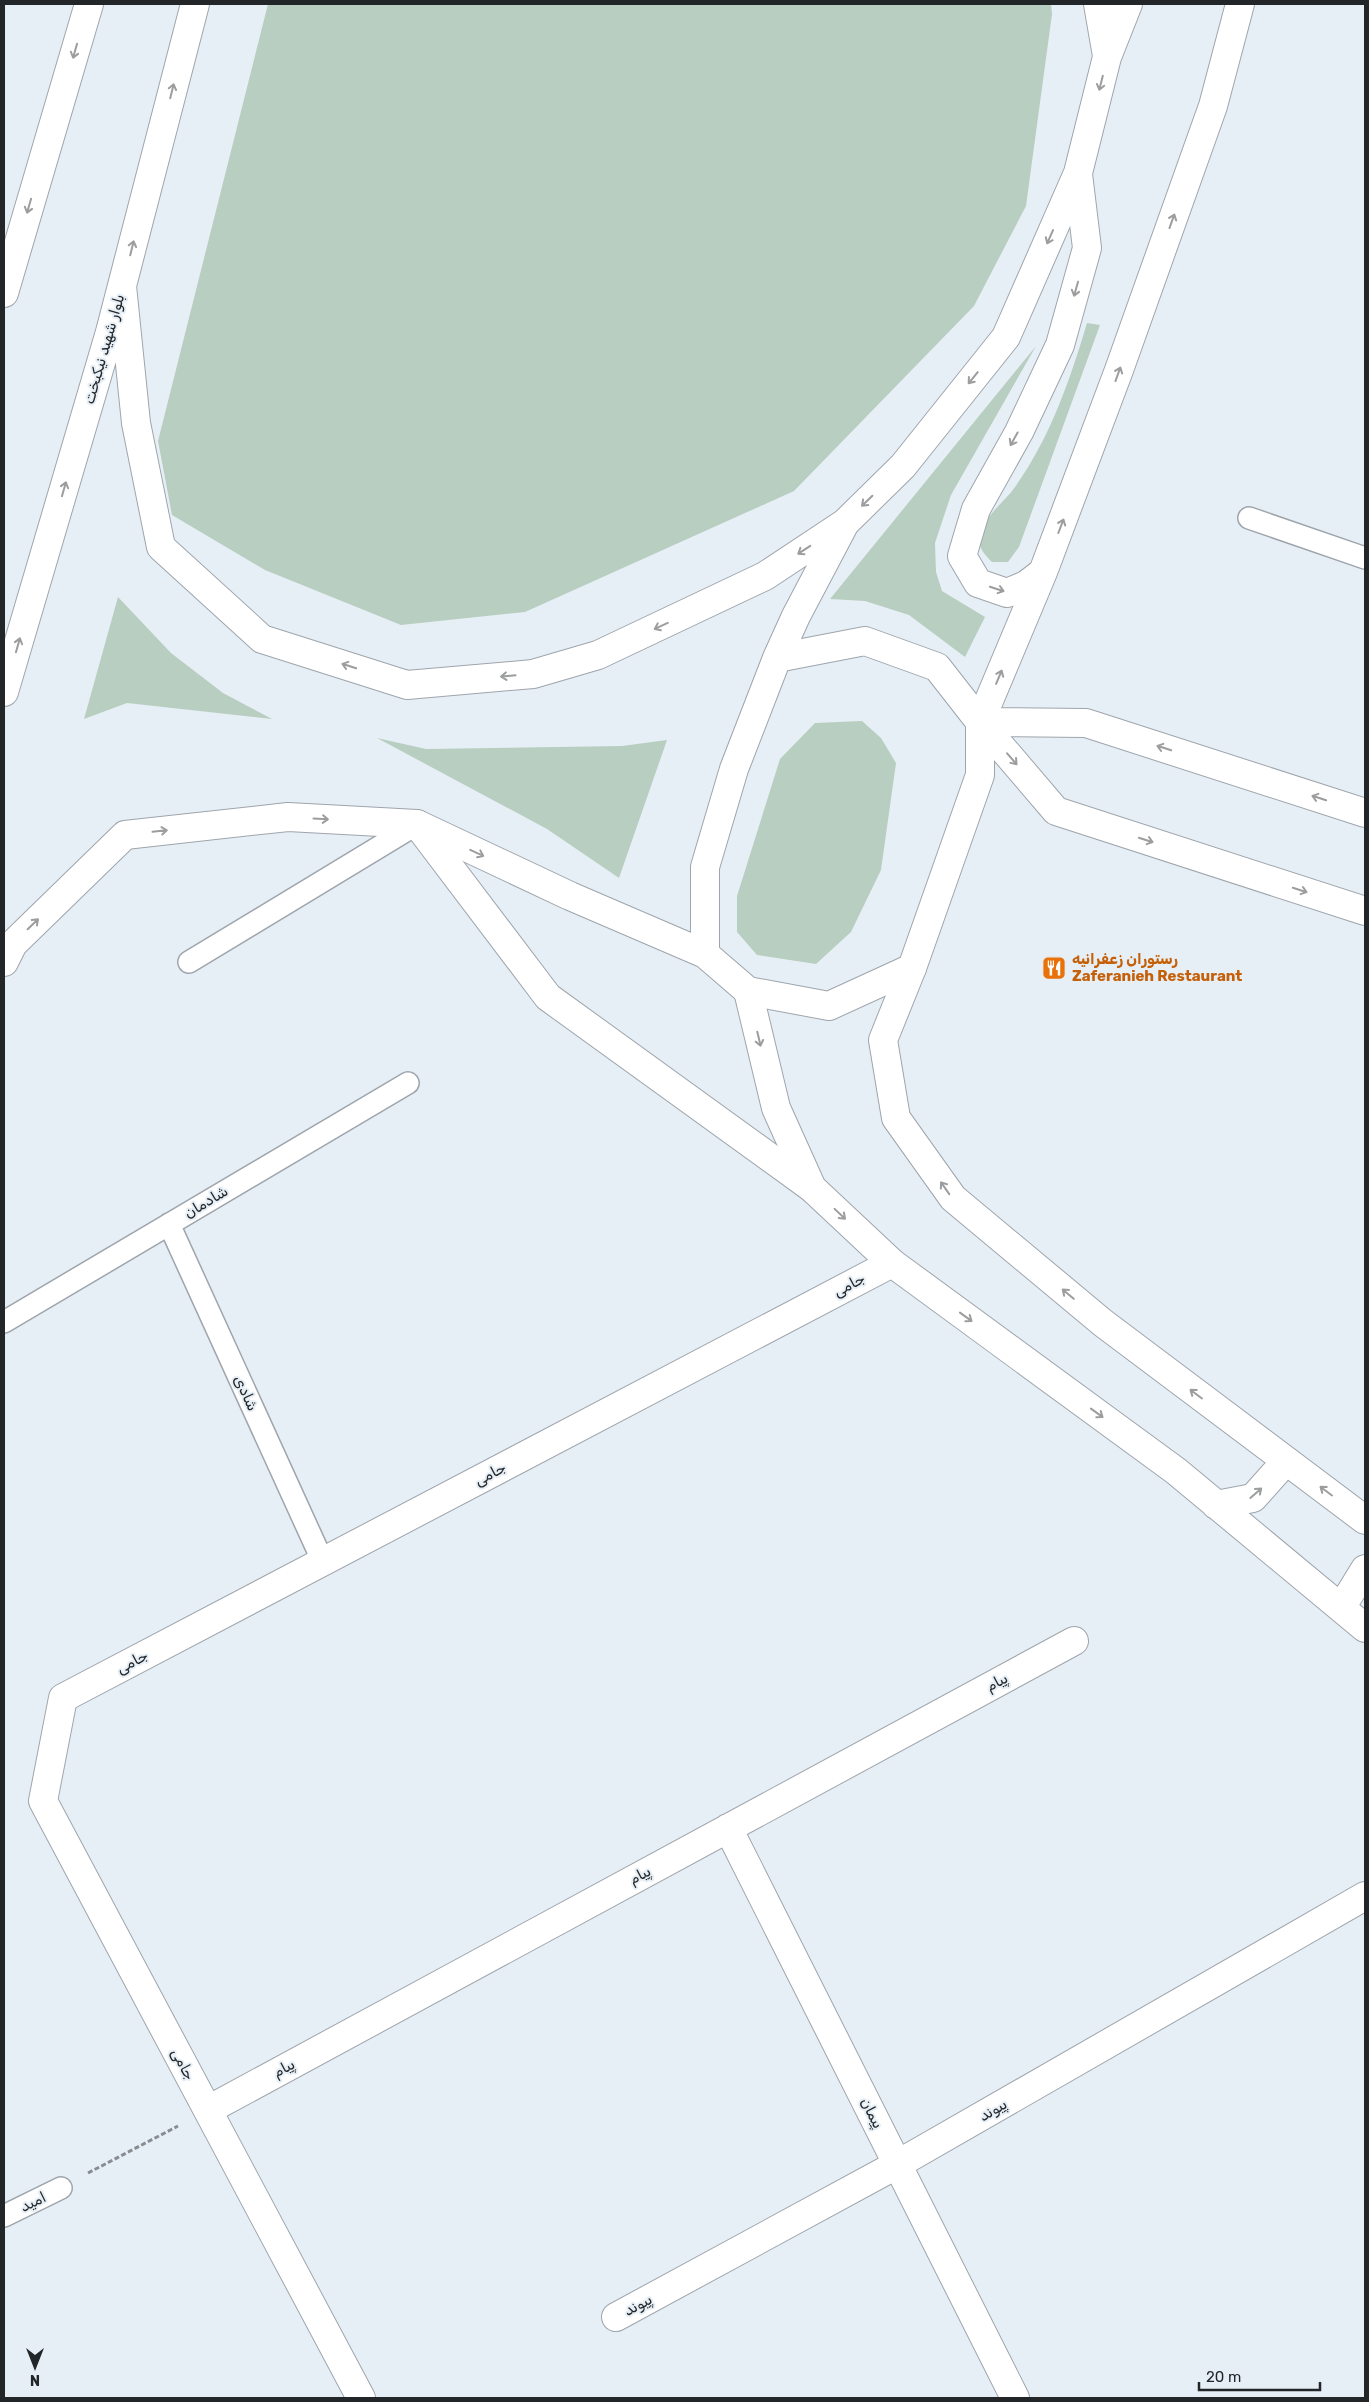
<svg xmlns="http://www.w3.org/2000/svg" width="1369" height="2402" font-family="Rubik,'Noto Sans Arabic',sans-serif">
<rect width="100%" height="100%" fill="#e7eff6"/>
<path fill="#b8cec0" d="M268,4H1051L1052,14L1026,206L974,306L794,491L525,612L401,625L265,570L172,515L158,441Z
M1087,323L1100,325L1019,547L1008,562H992C986,556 979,549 979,540C980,519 1004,503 1015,487C1050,438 1070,380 1087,323Z
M1036,346L951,495L935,543L936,572L942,591L985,617L965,657L909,615L865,601L830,599Z
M118,597L171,653L223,693L272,719L127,703L84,719Z
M862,721L881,738L896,763L881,870L851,932L816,964L757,955L737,932V896L780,759L815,723Z
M377,738L426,749L622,746L667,740L619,878L547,829Z"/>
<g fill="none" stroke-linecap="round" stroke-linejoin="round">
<g stroke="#9ea5ac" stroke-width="24">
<path id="service" d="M1249,518L1365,558
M189,962L417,824
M169,1224L323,1562
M4,1322L408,1083
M4,2216L61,2188"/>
</g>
<g stroke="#9ea5ac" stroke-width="30">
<path id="minor" d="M980,722L1056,811L1365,911
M980,722L1086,723L1365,813
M417,824L548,997L812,1188
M728,1828L1015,2398
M208,2110L1074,1641
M616,2317L898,2164L1365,1896
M361,2398L43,1801L63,1698L892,1263"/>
</g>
<g stroke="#9ea5ac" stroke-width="30">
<path id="tertiary" d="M912,968L883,1040L896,1118L953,1198L1103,1323L1365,1520
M748,991L776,1108L812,1188L892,1263L1176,1471L1365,1628
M1216,1505L1253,1498L1286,1461
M1341,1608L1365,1569"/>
</g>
<g stroke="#9ea5ac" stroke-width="30">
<path id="primary" d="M1098,4L1107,56
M122,286L136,423L161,547L262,639L407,685L533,674L598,655L765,576L845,523
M4,293L89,4
M1043,572L1026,585L1007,593L978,583L962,556L976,509L1019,432L1060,345L1087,248L1078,174
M865,641L937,667L980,722V775L912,968L829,1006L748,991L705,954V867L734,769L777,658Z
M777,658L796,616L845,523L903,466L1006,337L1078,173L1107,57L1128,4
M4,692L110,332L195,4
M980,722L1043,572L1119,370L1213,106L1240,4
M4,962L13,944L125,835L288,817L417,824L570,896L705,954"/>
</g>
<path stroke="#888d92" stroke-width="3" stroke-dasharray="5 2.5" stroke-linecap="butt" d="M88,2173L178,2126"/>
<use href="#service" stroke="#fff" stroke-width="21"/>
<use href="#minor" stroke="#fff" stroke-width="28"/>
<use href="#tertiary" stroke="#fff" stroke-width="28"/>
<use href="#primary" stroke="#fff" stroke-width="28"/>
</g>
<defs><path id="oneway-shaft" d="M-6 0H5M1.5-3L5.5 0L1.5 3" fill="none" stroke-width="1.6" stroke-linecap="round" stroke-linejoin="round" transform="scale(1.25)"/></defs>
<g stroke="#9c9d9f">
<use href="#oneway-shaft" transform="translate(75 51) rotate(106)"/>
<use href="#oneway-shaft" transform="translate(1101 83) rotate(104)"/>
<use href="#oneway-shaft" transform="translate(172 91) rotate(-76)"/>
<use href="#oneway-shaft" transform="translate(29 206) rotate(106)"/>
<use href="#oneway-shaft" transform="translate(1172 221) rotate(-70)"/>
<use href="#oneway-shaft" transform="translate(1050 237) rotate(114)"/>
<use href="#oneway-shaft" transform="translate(132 248) rotate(-76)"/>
<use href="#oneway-shaft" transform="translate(1076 289) rotate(106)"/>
<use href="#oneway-shaft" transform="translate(1118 374) rotate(-70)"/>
<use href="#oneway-shaft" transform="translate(973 378) rotate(129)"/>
<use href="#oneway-shaft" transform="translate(1014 439) rotate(119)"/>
<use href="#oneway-shaft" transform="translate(64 489) rotate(-74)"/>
<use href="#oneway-shaft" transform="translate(867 501) rotate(136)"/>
<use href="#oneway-shaft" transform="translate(1061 526) rotate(-69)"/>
<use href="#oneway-shaft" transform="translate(804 550) rotate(147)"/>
<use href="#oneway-shaft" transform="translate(997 589) rotate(18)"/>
<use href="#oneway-shaft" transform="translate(661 626) rotate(155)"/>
<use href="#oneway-shaft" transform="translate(18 645) rotate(-74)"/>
<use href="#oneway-shaft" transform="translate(349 666) rotate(-162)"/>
<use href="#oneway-shaft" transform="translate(508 676) rotate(175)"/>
<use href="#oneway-shaft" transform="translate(999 677) rotate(-67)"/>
<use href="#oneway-shaft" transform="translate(1164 748) rotate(-162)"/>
<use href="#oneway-shaft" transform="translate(1012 759) rotate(49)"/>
<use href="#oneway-shaft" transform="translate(1319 798) rotate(-162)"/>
<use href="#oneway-shaft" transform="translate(321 819) rotate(3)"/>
<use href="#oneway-shaft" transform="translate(160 831) rotate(-6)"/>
<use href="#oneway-shaft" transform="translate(1146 840) rotate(18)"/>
<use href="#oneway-shaft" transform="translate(477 853) rotate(25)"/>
<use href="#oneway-shaft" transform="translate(1300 890) rotate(18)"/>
<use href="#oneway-shaft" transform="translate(33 924) rotate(-44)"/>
<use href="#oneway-shaft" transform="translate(759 1039) rotate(77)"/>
<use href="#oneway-shaft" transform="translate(945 1188) rotate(-125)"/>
<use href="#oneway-shaft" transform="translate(840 1214) rotate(43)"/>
<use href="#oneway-shaft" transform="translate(1068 1294) rotate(-140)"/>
<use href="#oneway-shaft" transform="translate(966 1317) rotate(36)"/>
<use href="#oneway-shaft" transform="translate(1196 1394) rotate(-143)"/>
<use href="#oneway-shaft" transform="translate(1097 1413) rotate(36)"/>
<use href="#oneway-shaft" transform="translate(1326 1491) rotate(-143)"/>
<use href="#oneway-shaft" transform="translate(1256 1493) rotate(-41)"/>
</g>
<defs>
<g id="restaurant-square" transform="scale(1.25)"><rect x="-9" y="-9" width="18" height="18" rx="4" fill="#e8710a" stroke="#e7eff6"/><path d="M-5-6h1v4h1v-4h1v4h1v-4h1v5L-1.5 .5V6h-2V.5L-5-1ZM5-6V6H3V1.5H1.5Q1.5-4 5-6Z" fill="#fff"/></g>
</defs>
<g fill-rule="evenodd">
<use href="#restaurant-square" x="1054" y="968"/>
</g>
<g text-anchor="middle" stroke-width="4" stroke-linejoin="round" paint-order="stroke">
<g font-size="15" fill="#232629" stroke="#e7eff6">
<text transform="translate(104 349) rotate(-74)" y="5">بلوار شهید نیکبخت</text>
<text transform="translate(206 1202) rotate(-31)" y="5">شادمان</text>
<text transform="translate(849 1285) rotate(-28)" y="5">جامی</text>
<text transform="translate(246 1393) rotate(65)" y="5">شادی</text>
<text transform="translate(490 1474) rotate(-28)" y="5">جامی</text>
<text transform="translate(132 1662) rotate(-28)" y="5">جامی</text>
<text transform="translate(997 1682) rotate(-28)" y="5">پیام</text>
<text transform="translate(640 1875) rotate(-28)" y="5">پیام</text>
<text transform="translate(183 2064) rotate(62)" y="5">جامی</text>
<text transform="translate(284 2068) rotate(-28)" y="5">پیام</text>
<text transform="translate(993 2110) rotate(-30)" y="5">پیوند</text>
<text transform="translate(872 2113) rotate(63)" y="5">پیمان</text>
<text transform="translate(33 2202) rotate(-26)" y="5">امید</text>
<text transform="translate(638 2305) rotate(-28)" y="5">پیوند</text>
</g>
<g font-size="15" font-weight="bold" fill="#c56008" stroke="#e7eff6" text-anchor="start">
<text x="1072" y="964">رستوران زعفرانیه<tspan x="1072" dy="17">Zaferanieh Restaurant</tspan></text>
</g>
</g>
<rect width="1369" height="2402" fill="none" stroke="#232629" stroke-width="10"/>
<g transform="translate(35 2367) rotate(180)" stroke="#e7eff6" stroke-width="4" paint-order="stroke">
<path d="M0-4L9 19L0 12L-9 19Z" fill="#232629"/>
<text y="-8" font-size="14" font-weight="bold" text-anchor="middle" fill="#232629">N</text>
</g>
<path d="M1199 2382v8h121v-8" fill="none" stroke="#232629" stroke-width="2.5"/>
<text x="1206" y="2382" font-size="15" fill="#232629" stroke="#e7eff6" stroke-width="4" paint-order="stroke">20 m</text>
</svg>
